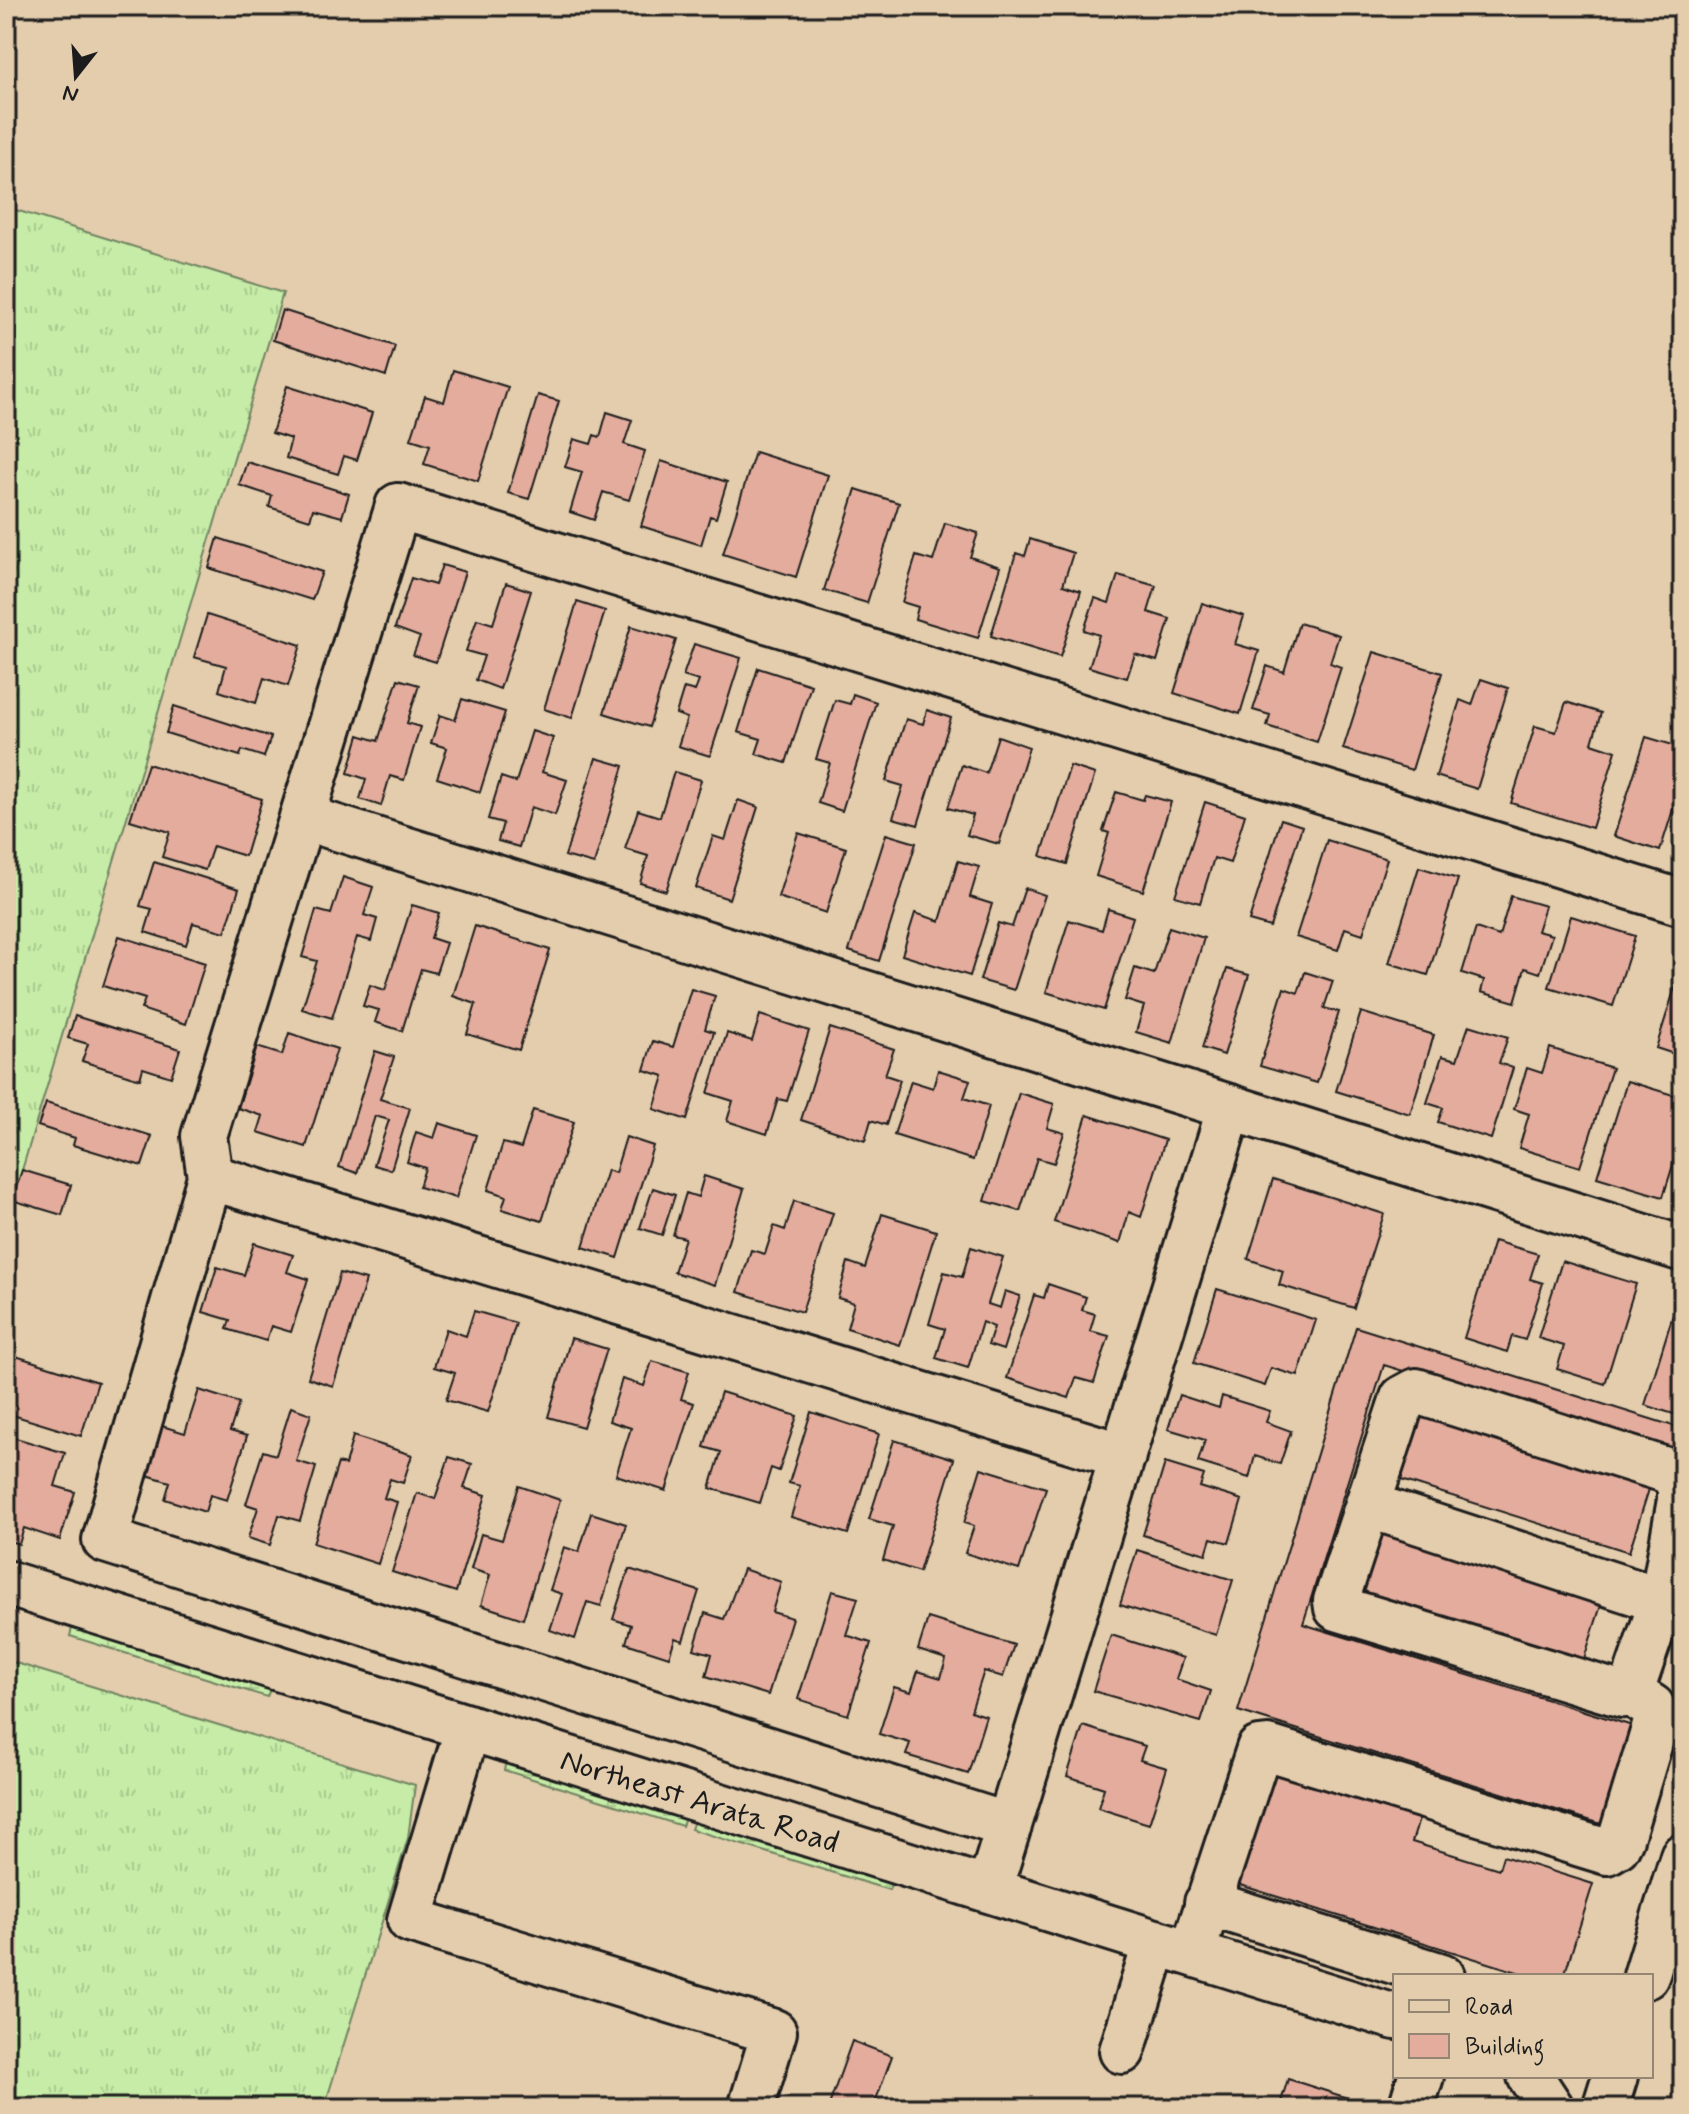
<svg xmlns="http://www.w3.org/2000/svg" width="1689" height="2114" font-family="Mynerve,sans-serif">
<defs>
<pattern id="grass-tufts" width="24" height="20" patternUnits="userSpaceOnUse" patternTransform="scale(2)"><rect width="24" height="20" fill="#c6eca7"/><path d="M3 7l-1-3M5 7V3M7 7l1-3M15 17l-1-3M17 17v-4M19 17l1-3" fill="none" stroke="#aaca8f"/></pattern>
<pattern id="wetland-marsh" width="20" height="14" patternUnits="userSpaceOnUse" patternTransform="scale(2)"><rect width="20" height="14" fill="#c6eca7"/><path d="M1 5h8M5 5V1M11 12h8M15 12V8" fill="none" stroke="#aaca8f"/></pattern>
</defs>
<rect width="100%" height="100%" fill="#e4cdad"/>
<filter id="ink" filterUnits="userSpaceOnUse"><feTurbulence type="fractalNoise" baseFrequency=".0125" numOctaves="2"/><feDisplacementMap in="SourceGraphic" scale="16" xChannelSelector="R" yChannelSelector="G"/><feConvolveMatrix kernelMatrix="1 2 1 2 8 2 1 2 1" color-interpolation-filters="sRGB"/></filter>
<g filter="url(#ink)">
<path fill="url(#grass-tufts)" stroke="#718462" stroke-width="2" d="M6,207L283,293L6,1224Z
M6,1660L415,1785L408,1838L324,2108H6Z"/>
<path fill="url(#wetland-marsh)" stroke="#718462" stroke-width="2" d="M72,1628L270,1689L267,1697L70,1636Z
M506,1762L685,1818L682,1826L504,1770Z
M694,1821L892,1882L889,1890L691,1829Z"/>
<path fill="#e4ac9c" stroke="#1c1c1c" stroke-width="2" d="M282,310L395,346L386,376L273,340Z
M453,370L508,387L478,481L424,464L430,445L411,439L425,396L444,402Z
M287,386L372,413L357,460L344,456L338,474L286,458L291,439L272,433Z
M538,395L559,401L529,499L508,493Z
M607,412L632,420L624,444L645,451L629,500L603,492L594,520L570,512L582,472L565,467L574,439L591,444L594,435L600,437Z
M755,452L828,475L796,577L723,554Z
M661,461L727,482L716,518L710,516L701,545L641,526Z
M247,462L349,494L342,517L313,509L310,520L269,507L272,496L239,485Z
M856,489L899,503L867,603L824,590Z
M945,523L978,533L970,557L1000,567L978,638L915,619L918,607L902,602L916,556L933,561Z
M218,538L322,572L312,600L209,568Z
M1030,539L1073,553L1063,585L1081,591L1060,657L991,636L1016,553L1025,556Z
M442,565L465,572L436,662L413,655L420,637L395,628L411,578L435,585Z
M1118,575L1156,586L1148,612L1170,619L1157,661L1135,654L1127,678L1089,667L1099,635L1084,630L1095,598L1109,603Z
M506,583L531,591L500,689L476,680L484,656L466,651L477,619L493,624Z
M577,602L605,611L572,718L544,709Z
M1202,603L1244,616L1235,644L1259,651L1240,714L1174,693Z
M207,615L301,645L288,686L264,678L256,703L219,691L226,666L194,657Z
M1299,623L1339,635L1330,663L1341,667L1317,742L1267,726L1270,715L1253,710L1267,666L1284,672Z
M631,626L676,640L649,727L604,713Z
M694,644L741,658L710,756L678,746L687,718L676,714L684,688L695,691L699,681L683,676Z
M1374,652L1442,673L1412,770L1343,749Z
M758,668L811,685L786,763L756,754L761,739L738,732Z
M398,679L419,685L407,723L420,727L404,780L390,776L381,806L360,799L366,779L348,773L359,735L378,741Z
M1481,679L1508,688L1477,789L1436,776L1460,700L1472,705Z
M853,694L876,702L842,811L818,803L830,763L816,759L835,700L850,704Z
M462,699L505,712L480,792L437,778L447,748L431,743L440,715L455,720Z
M1566,702L1601,713L1592,743L1616,751L1592,828L1511,803L1535,726L1556,732Z
M174,706L271,737L264,757L242,750L240,756L166,733Z
M927,710L951,718L918,825L893,818L903,786L886,781L906,719L923,724Z
M532,731L553,738L542,772L567,780L555,815L531,807L519,847L498,841L503,823L488,819L501,777L516,782Z
M998,736L1029,747L999,844L967,835L973,815L948,808L962,765L986,773Z
M1646,737L1683,748V778L1660,851L1614,836Z
M596,758L624,766L594,864L565,856Z
M148,764L262,799L245,856L213,846L205,870L162,857L170,832L130,820Z
M1070,766L1095,774L1067,864L1041,856Z
M674,772L701,780L666,891L640,883L648,856L625,849L638,810L660,817Z
M1116,792L1143,800L1145,795L1171,802L1143,891L1096,876L1109,833L1103,831Z
M738,800L758,807L729,899L696,888L713,836L725,840Z
M1205,802L1245,815L1230,863L1214,858L1200,903L1175,896Z
M1281,819L1302,826L1270,927L1249,921Z
M798,833L846,848L826,913L778,897Z
M886,834L916,843L879,961L849,951Z
M1327,840L1387,859L1363,934L1345,928L1338,950L1296,937Z
M958,861L979,867L970,897L992,904L970,976L902,955L915,913L940,921Z
M154,862L239,889L225,932L193,923L186,945L145,932L152,909L140,906Z
M1419,867L1458,879L1428,975L1389,963Z
M343,877L373,887L364,915L377,919L371,941L357,937L332,1018L302,1009L317,961L302,957L316,910L331,914Z
M1025,888L1045,895L1014,990L980,980L998,923L1012,927Z
M1511,896L1545,906L1537,931L1552,935L1540,973L1525,968L1515,1002L1481,992L1484,980L1462,973L1476,928L1499,936Z
M412,905L439,913L431,938L446,943L436,973L421,969L402,1031L375,1022L379,1010L363,1006L370,985L385,990Z
M1108,909L1133,917L1104,1010L1046,992L1069,920L1102,930Z
M1571,916L1635,936L1613,1006L1549,987Z
M475,926L550,950L519,1050L467,1034L476,1004L453,996Z
M1169,927L1204,938L1172,1043L1136,1032L1144,1006L1125,1000L1135,968L1154,974Z
M119,936L205,963L186,1024L141,1009L145,999L103,986Z
M1683,962V1048L1680,1056L1656,1048Z
M1227,969L1249,975L1224,1055L1202,1048Z
M1305,972L1333,981L1324,1008L1339,1012L1317,1083L1260,1066L1284,988L1298,993Z
M691,989L715,996L705,1029L714,1032L687,1120L654,1109L664,1076L644,1070L653,1041L673,1047Z
M1361,1012L1434,1035L1410,1114L1336,1091Z
M760,1015L809,1031L787,1101L778,1099L767,1134L727,1121L733,1101L708,1093L727,1033L752,1041Z
M75,1016L180,1049L171,1077L143,1068L140,1079L82,1061L88,1044L68,1038Z
M1469,1025L1508,1037L1499,1063L1513,1068L1491,1139L1438,1122L1443,1108L1427,1103L1442,1056L1457,1060Z
M830,1028L894,1049L885,1075L900,1080L886,1125L871,1120L865,1141L801,1120Z
M289,1033L337,1049L306,1147L258,1132L263,1116L238,1108L257,1047L282,1055Z
M1550,1048L1612,1068L1580,1167L1519,1148L1529,1114L1514,1109L1527,1068L1542,1073Z
M375,1051L394,1057L380,1099L410,1108L391,1170L374,1165L389,1120L375,1116L357,1173L339,1167Z
M938,1070L970,1080L964,1098L989,1106L973,1160L894,1135L911,1081L933,1088Z
M1627,1081L1683,1098V1133L1663,1197L1597,1177Z
M1019,1093L1054,1104L1047,1128L1064,1133L1054,1163L1037,1158L1020,1211L985,1201Z
M46,1103L152,1136L142,1166L73,1145L75,1138L38,1126Z
M533,1110L574,1122L542,1221L502,1209L506,1196L488,1190L503,1143L521,1148Z
M1087,1115L1165,1140L1141,1217L1129,1212L1120,1243L1054,1222Z
M439,1123L476,1135L456,1198L419,1187L425,1168L407,1162L416,1132L434,1138Z
M626,1137L653,1146L618,1258L583,1247L607,1170L615,1173Z
M22,1170L71,1185L62,1215L12,1200Z
M704,1176L744,1189L715,1285L674,1272L685,1238L673,1235L686,1193L698,1197Z
M1273,1179L1384,1214L1354,1308L1279,1285L1283,1271L1248,1259Z
M653,1188L675,1195L662,1235L640,1228Z
M794,1201L833,1213L802,1312L738,1292L751,1250L765,1254L774,1226L785,1230Z
M882,1214L936,1231L900,1345L847,1328L854,1303L838,1298L848,1262L865,1268Z
M1494,1241L1538,1254L1530,1279L1543,1283L1525,1340L1512,1336L1507,1352L1464,1338Z
M254,1243L293,1255L287,1272L308,1279L291,1332L271,1326L266,1341L227,1329L230,1320L203,1312L217,1267L244,1275Z
M971,1247L1003,1257L988,1304L1000,1308L1005,1291L1020,1296L1003,1350L988,1345L994,1327L982,1322L968,1368L936,1358L945,1329L929,1324L944,1272L962,1277Z
M1562,1261L1636,1284L1605,1384L1557,1369L1564,1346L1538,1338Z
M340,1273L366,1280L333,1386L308,1378Z
M1048,1284L1086,1297L1082,1310L1095,1314L1090,1331L1109,1336L1094,1383L1076,1378L1069,1398L1007,1378L1034,1295L1044,1298Z
M1217,1289L1316,1320L1298,1376L1271,1368L1265,1386L1194,1363Z
M1679,1295L1683,1296V1417L1645,1405Z
M474,1311L516,1323L488,1412L446,1400L455,1373L434,1367L446,1329L466,1336Z
M1356,1327L1683,1429V1458L1384,1365L1303,1624L1639,1728L1608,1826L1238,1711Z
M571,1338L607,1349L583,1427L548,1417Z
M6,1353L98,1382L81,1436L6,1413Z
M652,1361L689,1372L681,1399L694,1403L666,1491L616,1475L631,1428L609,1421L622,1379L644,1386Z
M199,1390L239,1403L230,1431L247,1436L227,1500L210,1495L205,1512L165,1499L170,1482L147,1475L162,1426L185,1433Z
M721,1392L797,1416L779,1471L771,1468L760,1503L710,1488L721,1452L704,1447Z
M1179,1395L1219,1408L1222,1396L1270,1411L1266,1422L1291,1431L1280,1464L1255,1456L1249,1478L1198,1462L1205,1440L1168,1429Z
M291,1407L311,1414L296,1461L316,1467L300,1521L279,1515L270,1545L248,1538L258,1508L246,1504L263,1451L276,1455Z
M1413,1408L1651,1483L1629,1552L1392,1477Z
M811,1412L879,1434L848,1534L791,1517L800,1486L789,1483Z
M6,1435L65,1453L55,1486L75,1492L60,1540L24,1528L19,1544L6,1540Z
M353,1436L412,1455L403,1483L390,1479L384,1498L397,1502L378,1564L313,1543L338,1463L345,1465Z
M894,1440L954,1459L919,1572L883,1560L893,1526L869,1519Z
M449,1457L472,1464L464,1488L486,1495L456,1592L392,1572L417,1493L435,1499Z
M1165,1463L1204,1475L1200,1487L1242,1500L1229,1543L1211,1538L1206,1554L1143,1535Z
M981,1468L1046,1488L1019,1570L965,1553L974,1526L964,1523Z
M519,1486L560,1500L523,1619L481,1605L490,1575L471,1569L481,1534L502,1540Z
M591,1513L626,1524L601,1606L587,1602L575,1639L550,1630L562,1594L550,1590L564,1547L579,1552Z
M1376,1525L1604,1596L1581,1668L1354,1596Z
M1137,1550L1233,1580L1216,1635L1120,1605Z
M629,1569L699,1591L683,1641L675,1638L669,1657L626,1643L631,1625L613,1619Z
M743,1569L781,1582L772,1612L792,1618L768,1695L706,1676L712,1654L694,1649L705,1613L724,1619Z
M832,1591L858,1598L846,1635L871,1643L848,1715L798,1699Z
M928,1618L1014,1645L1003,1677L984,1671L971,1711L986,1716L968,1774L906,1755L910,1743L879,1734L894,1687L911,1692L918,1671L941,1678L946,1659L918,1650Z
M1111,1635L1183,1658L1176,1679L1211,1691L1201,1722L1093,1691Z
M1083,1726L1145,1746L1140,1760L1167,1768L1149,1824L1098,1808L1104,1788L1067,1776Z
M1261,1763L1421,1813L1412,1842L1499,1869L1503,1856L1593,1884L1564,1976H1530L1224,1880Z
M852,2041L892,2056L873,2108H828Z
M1288,2079L1357,2101L1355,2108H1279Z"/>
<g fill="none" stroke-linecap="round" stroke-linejoin="round">
<g stroke="#1c1c1c" stroke-width="50">
<path id="minor" d="M302,817L1683,1249
M210,1177L1123,1456
M1368,1505L1662,1601L1680,1500V1484L1669,1471L1416,1391L1403,1398L1336,1601L1337,1608L1623,1695L1633,1686L1662,1601L1683,1607
M6,1583L1395,2017
M468,1727L410,1920L774,2032L751,2108
M1009,1826L105,1540L210,1177L204,1136L398,506L1683,903
M989,1890L1230,1107
M1207,1903L1442,1976
M1192,1953L1259,1749L1268,1748L1607,1852L1617,1846L1621,1838L1657,1719L1652,1707L1629,1692
M1122,2051L1156,1942
M1530,2076L1551,2108
M1411,2108L1421,2076"/>
</g>
<g stroke="#1c1c1c" stroke-width="50">
<path id="major" d="M1646,1976L1683,1856
M1605,2108L1615,2076"/>
</g>
<use href="#minor" stroke="#e4cdad" stroke-width="44"/>
<use href="#major" stroke="#e4cdad" stroke-width="44"/>
</g>
</g>
<g text-anchor="middle" stroke-width="6" stroke-linejoin="round" paint-order="stroke">
<g font-size="32" fill="#1c1c1c" stroke="#e4cdad">
<text transform="translate(700 1800) rotate(17)" y="11">Northeast Arata Road</text>
</g>
</g>
<rect width="1689" height="2114" fill="none" stroke="#e4cdad" stroke-width="32"/>
<rect x="16" y="16" width="1657" height="2082" fill="none" stroke="#1c1c1c" stroke-width="3" filter="url(#ink)"/>
<rect x="1393" y="1974" width="260" height="104" fill="#e4cdad" stroke="#948673" stroke-width="2"/>
<rect x="1409" y="2000" width="40" height="12" fill="#e4cdad" stroke="#948673" stroke-width="2"/>
<text x="1465" y="2014" font-size="24" fill="#1c1c1c">Road</text>
<rect x="1409" y="2034" width="40" height="24" fill="#e4ac9c" stroke="#948673" stroke-width="2"/>
<text x="1465" y="2054" font-size="24" fill="#1c1c1c">Building</text>
<g transform="translate(76 76) rotate(197)" stroke="#e4cdad" stroke-width="6" paint-order="stroke">
<path d="M0-6L14 30L0 20L-14 30Z" fill="#1c1c1c"/>
<text y="-12" font-size="22" font-weight="bold" text-anchor="middle" fill="#1c1c1c">N</text>
</g>
</svg>
